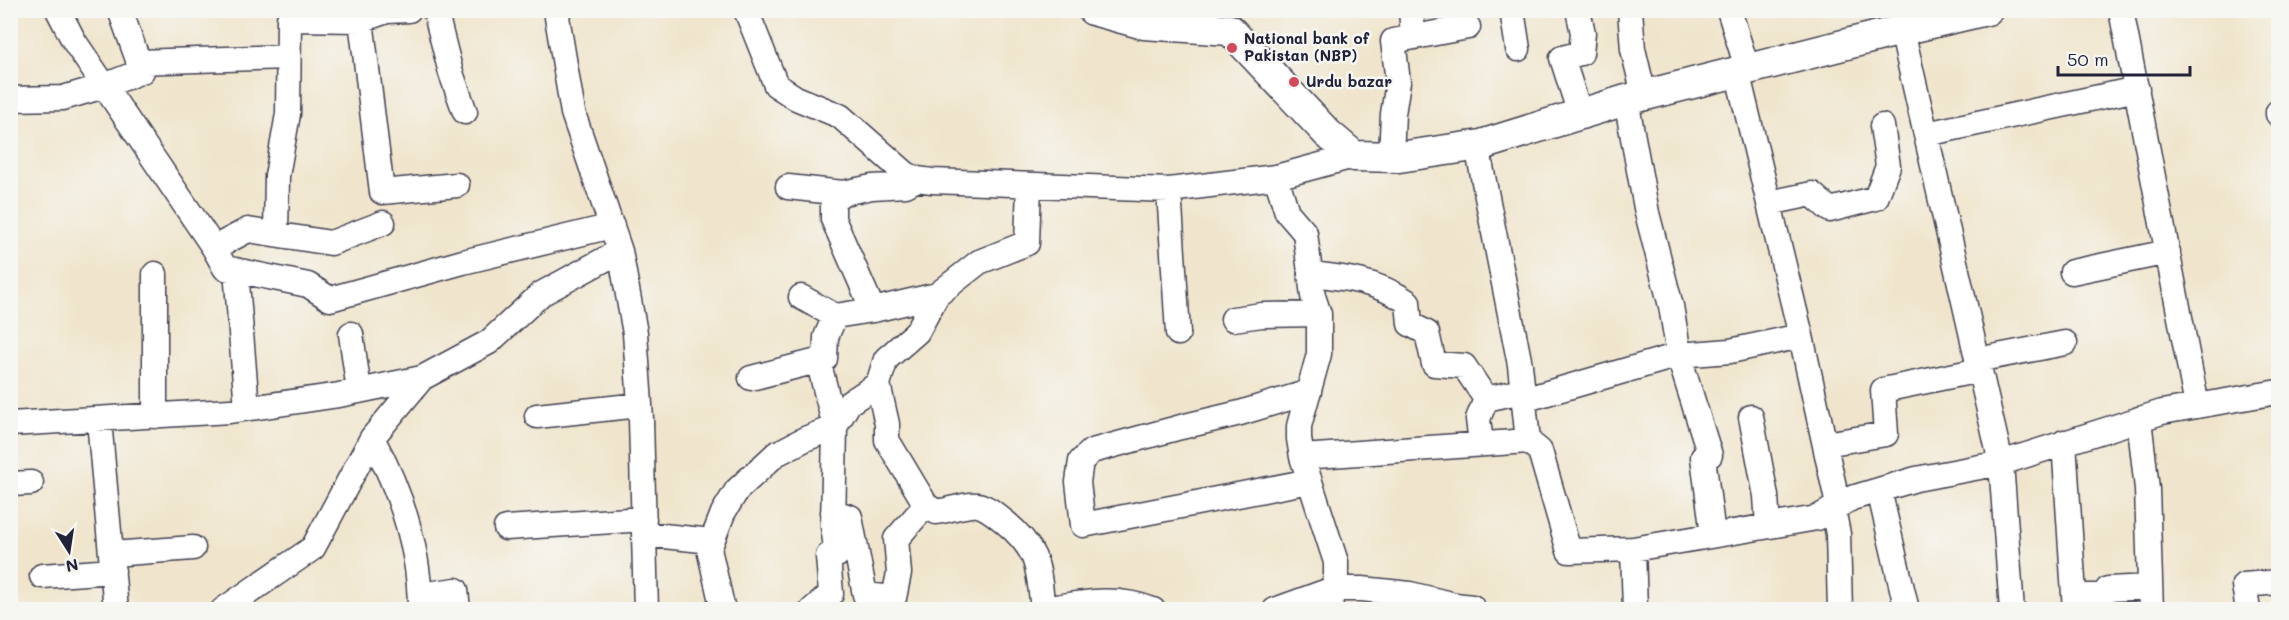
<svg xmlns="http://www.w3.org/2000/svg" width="2289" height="620" font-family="Mali,sans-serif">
<rect width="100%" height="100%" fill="#f6f6f2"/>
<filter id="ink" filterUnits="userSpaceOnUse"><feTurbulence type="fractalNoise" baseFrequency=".0167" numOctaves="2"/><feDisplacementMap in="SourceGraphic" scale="12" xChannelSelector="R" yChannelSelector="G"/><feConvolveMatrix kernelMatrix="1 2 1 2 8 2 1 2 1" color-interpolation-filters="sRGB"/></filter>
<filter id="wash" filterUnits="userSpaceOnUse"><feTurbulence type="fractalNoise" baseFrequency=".008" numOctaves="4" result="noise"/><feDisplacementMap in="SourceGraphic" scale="24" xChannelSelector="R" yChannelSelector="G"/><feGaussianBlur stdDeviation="1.35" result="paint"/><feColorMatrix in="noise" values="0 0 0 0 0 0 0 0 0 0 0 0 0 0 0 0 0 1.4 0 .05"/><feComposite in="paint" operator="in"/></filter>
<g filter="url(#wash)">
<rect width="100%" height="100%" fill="#f0e5cc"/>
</g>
<g filter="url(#ink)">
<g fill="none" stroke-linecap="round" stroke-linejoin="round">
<g stroke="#413f51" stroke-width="27">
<path id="minor" d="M58,10L74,41L214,248L225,268L308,285L330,299L463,262L612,226
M435,10L451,73L465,112
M559,10L557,17L573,113L620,251L635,333L641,419L646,610
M746,10L776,85L796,98L840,116L906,174L917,179L932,181L1169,190L1276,177L1354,156
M1411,10L1413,36
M1512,10L1518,49
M1578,10L1583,33L1581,53L1562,58L1580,114
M1630,10L1633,49L1644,95
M1729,10L1747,68
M2121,10L2197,406
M361,20L382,192L457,185
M1902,30L2001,463L2012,610
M138,62L288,57
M1737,71L1801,336L1838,505
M10,99L63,98L104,86L142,71L120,10
M1626,100L1647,213L1671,306L1680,360L1710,455L1703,457L1713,535
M2278,112V114
M1926,134L2137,89
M1477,146L1520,365L1528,441
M1391,157L1393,114L1398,82L1393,41L1468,27
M1276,177L1287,212L1305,233L1313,296L1319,314V354L1299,426V439L1302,457L1336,562V575L1329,610
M788,187L843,193L872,187L906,185L917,179
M1169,190L1178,333
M843,193L833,200V219L873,310
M1769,203L1812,194L1830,210L1876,198L1888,166L1882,126
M276,233L277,176L288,114L289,19L361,20L387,11L409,10
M214,248L248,230L331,243L383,223
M236,270L247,408
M2072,272L2168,252
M1311,274C1348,278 1376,281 1408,302L1410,324L1427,333L1434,364L1464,366L1486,399L1522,391
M801,297L835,316L873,310L937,295
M1233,319L1262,315L1319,314
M351,334L359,391
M1977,360L2065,343
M751,378L825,359L826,337L835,316
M1309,392L1240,413L1181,427L1092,451L1081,461L1078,482L1083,525L1310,481
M1523,400L1679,355L1730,351L1801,336
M155,416V274
M537,416L640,405
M1751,417L1766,496L1768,526
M2139,419L2147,489L2151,610
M99,420L116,610
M10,424L230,411L339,395L422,378L489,342L541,294L620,251
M372,438C400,490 420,550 420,610
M2064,442L2075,610
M1481,443L1478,419L1486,399
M1825,444L1886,434L1883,390L1980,370
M1302,457L1528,441L1540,451L1569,551L1633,549L1817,518L1852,498L1916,479L2001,463L2162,412L2278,392
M10,484L31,483
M1879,490L1907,610
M926,505L936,512C947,511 968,503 978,505C988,507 997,516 1005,522C1040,551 1038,568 1043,610
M1833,509L1838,534L1840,610
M833,512L850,517L865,595L894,598L899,573L896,539L926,505L887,440V424L878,384
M506,528L644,519
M644,534L712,541
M1633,549L1635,610
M112,554L193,548
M42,576L113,571
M420,595L456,590L458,610
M2074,596H2103L2108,589L2150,587
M1043,609C1081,603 1116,595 1153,610
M223,610L313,548L372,438L422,378
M723,610L709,549L723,513L737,490L776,454L805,439L835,427L849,403L878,384L886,359L917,332L937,295L979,262L1027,243L1029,185
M812,610L831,594L828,556L837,555L833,526L835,427L818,360
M1275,610L1333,589H1362L1410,594L1455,605L1472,607
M2248,610L2244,585L2278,582"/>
</g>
<g stroke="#413f51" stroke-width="33">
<path id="major" d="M1093,10L1144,24L1230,30L1328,134L1354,156L1399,157L1481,145L1626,100L1906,29L1987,10"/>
</g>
<use href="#minor" stroke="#fff" stroke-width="24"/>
<use href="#major" stroke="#fff" stroke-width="30"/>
</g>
</g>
<g fill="#d1495b" stroke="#f6f6f2" stroke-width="2">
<circle cx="1232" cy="48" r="6"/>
<circle cx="1294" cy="82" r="6"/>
</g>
<g text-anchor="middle" stroke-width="5" stroke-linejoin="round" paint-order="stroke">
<g font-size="15" font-weight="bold" fill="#22223b" stroke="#f6f6f2" text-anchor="start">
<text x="1244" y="44">National bank of<tspan x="1244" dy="17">Pakistan (NBP)</tspan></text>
<text x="1306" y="87">Urdu bazar</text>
</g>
</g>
<rect width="2289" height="620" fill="none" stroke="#f6f6f2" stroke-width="36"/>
<g transform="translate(69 551) rotate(168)" stroke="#f6f6f2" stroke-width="4.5" paint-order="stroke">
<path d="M0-4.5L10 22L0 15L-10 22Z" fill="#22223b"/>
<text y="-9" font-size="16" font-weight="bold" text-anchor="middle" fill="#22223b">N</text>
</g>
<path d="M2058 66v9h132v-9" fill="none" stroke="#22223b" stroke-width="3"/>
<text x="2067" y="66" font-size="18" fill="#22223b" stroke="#f6f6f2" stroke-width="4.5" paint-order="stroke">50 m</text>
</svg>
